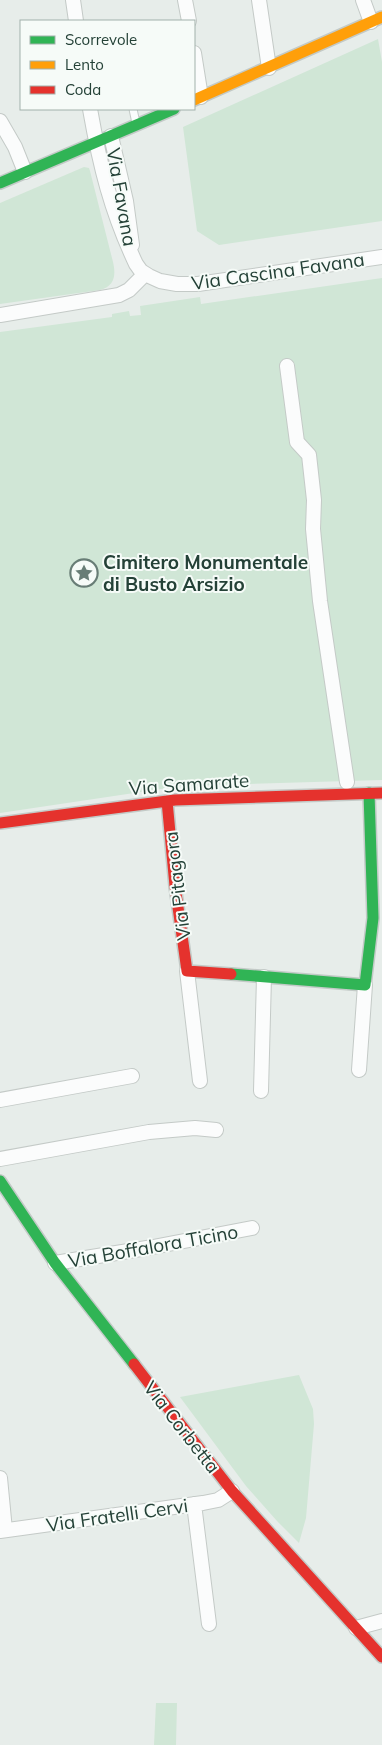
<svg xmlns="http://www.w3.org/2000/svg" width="382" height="1745" font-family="Mulish,sans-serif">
<rect width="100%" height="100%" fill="#e7edea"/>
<path fill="#d0e6d6" d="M378,39L382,62V221L219,245L197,231L183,127Z
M84,167L89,168L90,171L113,262C116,275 115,286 100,290L0,304V203Z
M382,278V780L181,786L0,813V332L112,317V314L129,311L130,316L141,315L140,306L200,297L201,304Z
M299,1375L313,1409L314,1424L306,1518L299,1543L277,1521L246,1486L180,1397Z
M156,1703H177L176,1745H154Z"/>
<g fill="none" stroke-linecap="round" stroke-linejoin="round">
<g stroke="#c4cac7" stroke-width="9">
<path id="lane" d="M133,109L136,123"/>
</g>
<g stroke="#c4cac7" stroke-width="16">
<path id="street" d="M73,0L76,21
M185,0L189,21
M259,0L269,68
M363,0L371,22
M194,53L201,97
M90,109C100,166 111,211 136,264L141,271L149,276L160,281L177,284H198L382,257
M0,121L15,147L25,172
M111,136L126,201L132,245
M0,315L119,295L129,290L145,274
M287,366L297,442L309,455L314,500L313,529L320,601L347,782
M187,971L200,1081
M359,1070L365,985
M261,1091L264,977
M0,1100L132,1076
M0,1159L149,1132L195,1128L216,1130
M55,1263L153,1247L252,1228
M0,1478L5,1530
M194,1504L209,1624
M0,1531L203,1503L218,1500L232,1491
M356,1628L382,1621"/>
</g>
<g stroke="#c3cac7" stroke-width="14">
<path id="fast" d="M0,183L174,109
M231,974L365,985L373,918L369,793
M0,1181L55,1263L134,1364"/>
</g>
<g stroke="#c3cac7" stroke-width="14">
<path id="slow" d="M194,100L382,17"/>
</g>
<g stroke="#c3cac7" stroke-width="14">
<path id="jam" d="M167,801L175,886L187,971L231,974
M0,823L175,800L382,793
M134,1364L232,1491L382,1657"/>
</g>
<use href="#lane" stroke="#fbfcfc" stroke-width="7"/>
<use href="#street" stroke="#fbfcfc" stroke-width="14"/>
<use href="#fast" stroke="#30b455" stroke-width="11"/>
<use href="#slow" stroke="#ff9f0a" stroke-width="11"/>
<use href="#jam" stroke="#e5322d" stroke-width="11"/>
</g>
<defs>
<g id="sight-ring" transform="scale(1.4375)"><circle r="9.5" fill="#f6fbf8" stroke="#687d76" stroke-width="1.5"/><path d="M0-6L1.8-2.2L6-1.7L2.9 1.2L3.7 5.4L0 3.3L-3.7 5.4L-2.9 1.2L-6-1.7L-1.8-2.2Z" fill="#687d76"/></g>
</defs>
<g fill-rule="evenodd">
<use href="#sight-ring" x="84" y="573"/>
</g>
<g text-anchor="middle" stroke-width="4" stroke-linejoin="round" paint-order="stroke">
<g font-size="19" fill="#244137" stroke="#f6fbf8">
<text transform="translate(122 197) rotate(80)" y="7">Via Favana</text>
<text transform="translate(278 271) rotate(-8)" y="7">Via Cascina Favana</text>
<text transform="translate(189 784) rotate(-4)" y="7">Via Samarate</text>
<text transform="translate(177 886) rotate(-97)" y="7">Via Pitagora</text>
<text transform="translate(153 1246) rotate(-10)" y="7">Via Boffalora Ticino</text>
<text transform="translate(182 1427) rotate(52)" y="7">Via Corbetta</text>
<text transform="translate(117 1515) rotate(-8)" y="7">Via Fratelli Cervi</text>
</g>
<g font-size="19" font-weight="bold" fill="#244137" stroke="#f6fbf8" text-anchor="start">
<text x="103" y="569">Cimitero Monumentale<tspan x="103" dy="22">di Busto Arsizio</tspan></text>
</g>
</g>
<rect x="20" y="20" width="175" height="90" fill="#f6fbf8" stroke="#a2b1ab"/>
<rect x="30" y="36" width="25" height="8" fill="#30b455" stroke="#a2b1ab"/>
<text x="65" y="45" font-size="15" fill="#244137">Scorrevole</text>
<rect x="30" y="61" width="25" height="8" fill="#ff9f0a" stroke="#a2b1ab"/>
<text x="65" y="70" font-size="15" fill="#244137">Lento</text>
<rect x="30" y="86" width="25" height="8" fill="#e5322d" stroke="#a2b1ab"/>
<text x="65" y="95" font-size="15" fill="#244137">Coda</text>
</svg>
